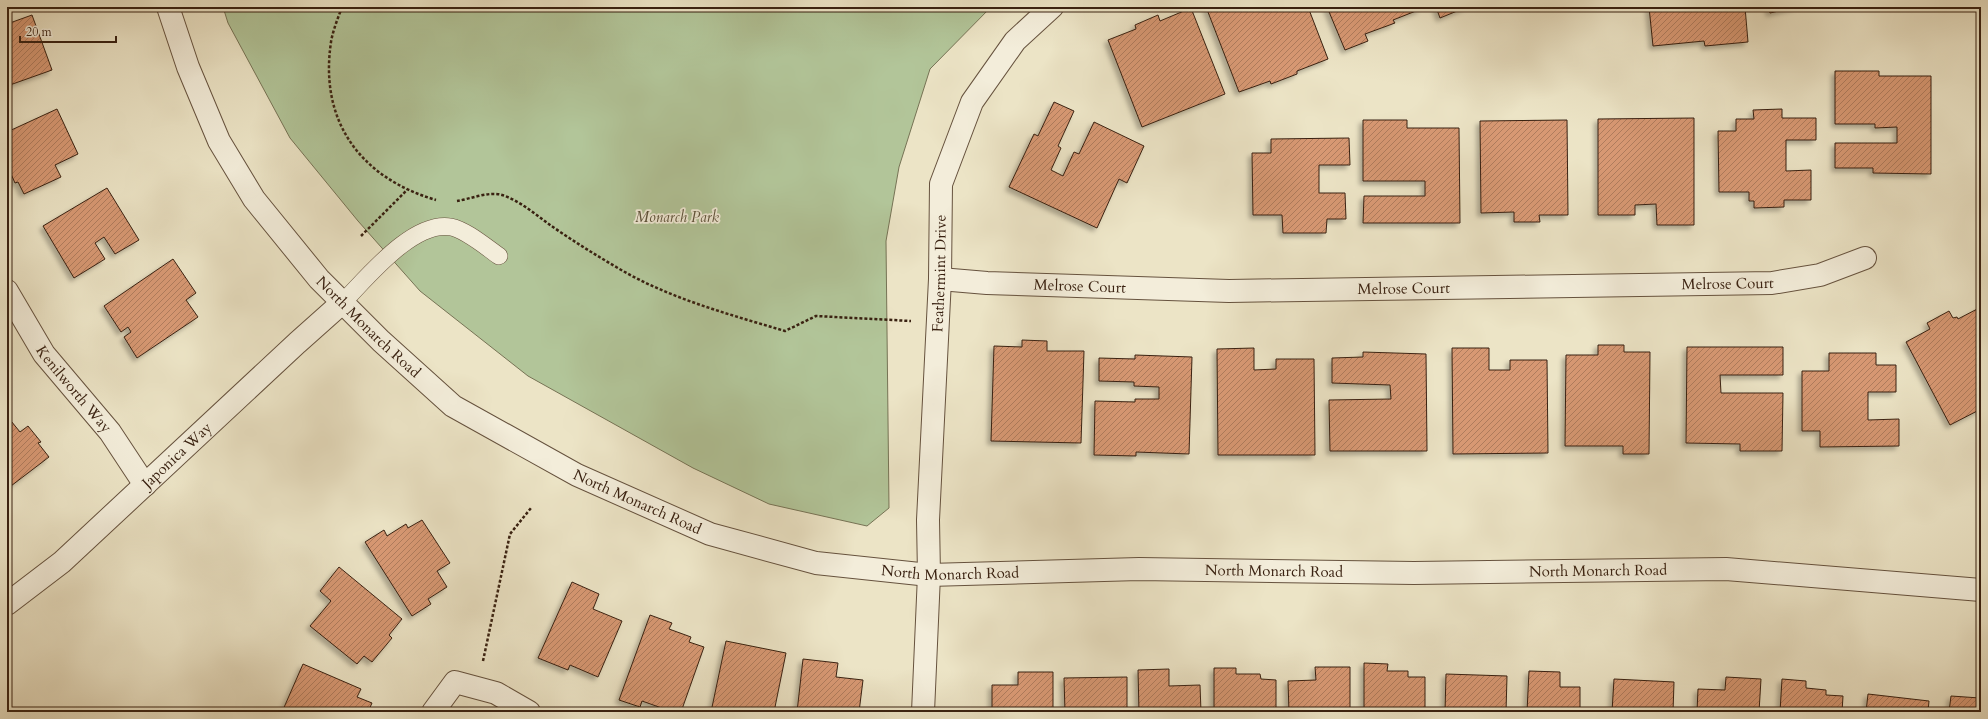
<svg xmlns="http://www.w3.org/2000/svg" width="1988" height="719" font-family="Cardo,serif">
<defs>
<pattern id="building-hatch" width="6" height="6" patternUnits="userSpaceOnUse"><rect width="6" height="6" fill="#d79873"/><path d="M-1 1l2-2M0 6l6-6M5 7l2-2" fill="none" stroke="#af7c5d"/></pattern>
<filter id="shadow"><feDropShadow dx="-3.5" dy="3.5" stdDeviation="2" flood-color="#0004"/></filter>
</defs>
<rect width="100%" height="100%" fill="#ece4c6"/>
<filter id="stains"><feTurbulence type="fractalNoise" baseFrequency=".005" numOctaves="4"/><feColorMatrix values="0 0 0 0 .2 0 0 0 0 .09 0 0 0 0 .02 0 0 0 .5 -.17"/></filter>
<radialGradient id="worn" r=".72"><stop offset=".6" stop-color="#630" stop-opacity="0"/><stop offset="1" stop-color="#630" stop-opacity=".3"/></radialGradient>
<path fill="#b2c599" stroke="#767355" d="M223,7H991L930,69L899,167L886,241L889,508L867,526L769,504L693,468L528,376L420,291L358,221L290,138L228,23Z"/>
<path fill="url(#building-hatch)" stroke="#392111" filter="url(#shadow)" d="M1206,7H1308L1328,59L1297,71V74L1271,84L1270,81L1239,92Z
M1327,7H1420L1421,9L1393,20L1395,23L1365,34L1368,41L1345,50Z
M1436,7H1467L1440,18Z
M1649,7H1745L1748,42L1705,46L1704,41L1653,46Z
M1768,7H1796L1770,13Z
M1191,8L1225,94L1142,127L1108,40L1136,29L1135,25L1158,15L1160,21Z
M32,15L52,70L7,86V39L11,37L7,24Z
M1835,71H1879V76H1931V174L1873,173V168H1835V143H1897V127L1875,128V124H1835Z
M1054,102L1074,111L1058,146L1061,148L1051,170L1063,176L1074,152L1079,154L1094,122L1144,146L1127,183L1119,179L1097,228L1009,187L1034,134L1038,136Z
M57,109L78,154L55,165L61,177L24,194L18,182L15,183L7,165V132Z
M1782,109V118H1816V140H1786V171L1811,170V200H1784V207L1754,208V201H1749V192H1719L1718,131H1736V119H1754L1753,110Z
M1694,118V225H1657L1656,204L1635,205V215H1598V119Z
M1363,120H1407V128H1459L1460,223H1363L1364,196H1425V181H1363Z
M1567,120L1568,215H1539L1540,222H1514V212L1481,213L1480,121Z
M1349,138L1350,165H1319V193H1345L1346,219H1327L1326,233H1283L1282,215H1253L1252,153H1271V139Z
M107,188L139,240L115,254L104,237L95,243L105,259L74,278L43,226Z
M173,259L196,293L186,300L198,317L137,358L124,337L131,332L128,327L121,332L104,306Z
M1981,307V409L1950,425L1906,342L1930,329L1927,323L1949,311L1953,318L1957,317L1958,319Z
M1022,340L1047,341V351H1084L1081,443L991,441L994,346L1022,347Z
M1598,345H1624V352H1650L1649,454H1623V446H1565L1566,355H1598Z
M1687,347H1783V375H1720L1721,393H1783L1782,451H1740V444L1686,443Z
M1254,348V370L1276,369V359H1314L1315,455H1218L1217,349Z
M1452,348H1489V370H1510V360H1547L1548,453L1453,454Z
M1363,352L1426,354L1427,451H1330L1329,400L1391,399L1390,385L1332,383V358L1363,357Z
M1829,353H1876V365H1896V392H1868V420L1899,419V446L1820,447V431H1802V371H1829Z
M1135,355L1192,357L1189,454L1136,452V456L1094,455L1095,401L1135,402V399H1159V387L1134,386V382L1099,381V358L1135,359Z
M7,416L20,432L28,426L41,442L38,443L49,457L7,489Z
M422,520L450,563L437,571L447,587L428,599L431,604L412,616L365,542L384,530L387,536L406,524L408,528Z
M339,567L402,619L389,635L392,638L372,662L364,656L357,664L310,626L331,601L320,591Z
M572,582L599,594L593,609L622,621L598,677L570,665L568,670L538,658Z
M650,615L672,623L669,629L691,637L689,642L704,647L681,712H673L642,701L640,707L619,700Z
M726,641L786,653L774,712H711Z
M803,659L838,663L836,677L863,680L859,712L831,711V712H797Z
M1364,663L1388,664L1387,671H1408V677H1425V712H1364Z
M303,664L361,689L357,697L372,703L368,712H282Z
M1315,667H1350V712H1289L1288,681L1316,680Z
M1214,668H1236V674H1260L1261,679L1276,680V712H1214Z
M1169,669V686L1200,685L1201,712H1139L1138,670Z
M1529,671L1560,672V687H1580V712H1527Z
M1018,672H1053V712H992V685H1018Z
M1446,674L1507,676L1506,712H1445Z
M1127,677V712H1065L1064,678Z
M1726,677L1761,679L1759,712H1697L1698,689L1725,690Z
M1614,679L1674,682L1673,712H1612Z
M1782,679L1806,681V688L1826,690V695L1843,696L1842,712H1780Z
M1868,694L1929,701L1928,712H1866Z
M1951,696L1980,698L1979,712H1949Z"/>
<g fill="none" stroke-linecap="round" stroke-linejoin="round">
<g stroke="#66523e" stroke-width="18">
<path id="service" d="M343,302C367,278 413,220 451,227C466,230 486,247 499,256"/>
</g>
<g stroke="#66523e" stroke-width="24">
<g id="minor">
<path id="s1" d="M940,279L987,283L1229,291L1772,283L1820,275L1865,258"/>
<path id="s2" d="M7,291L44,354L110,432L145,485"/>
<path d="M433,712L455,682L496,693L529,712"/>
<path id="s3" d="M923,712L929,575L928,520L940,279L941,184L972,102L1015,41L1052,7"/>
</g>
</g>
<g stroke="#66523e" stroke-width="24">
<g id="tertiary">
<path id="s4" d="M168,7L188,67L219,141L254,199L319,279L381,341L453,406L577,475L710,534L816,563L929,575L1139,569L1414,573L1726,569L1981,590"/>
<path id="s5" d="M7,604L62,562L297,343L343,302"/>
</g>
</g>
<path stroke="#392111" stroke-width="2.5" stroke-dasharray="3 2" stroke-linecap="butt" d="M342,7C338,18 333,30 331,42C319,122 361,178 436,200
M457,201C470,199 489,191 502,195C521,201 537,216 553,227C576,243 599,257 623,271C672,299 731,315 785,331L816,316L911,321
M361,236L407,190
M483,661L510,534L531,508"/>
<use href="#service" stroke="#f3edda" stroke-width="17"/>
<use href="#minor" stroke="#f3edda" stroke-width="22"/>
<use href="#tertiary" stroke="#f3edda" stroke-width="22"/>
</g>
<g text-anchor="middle" stroke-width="3.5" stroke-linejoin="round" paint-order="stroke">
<g font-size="15" font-style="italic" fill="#5d523a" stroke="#f3edda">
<text x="677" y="222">Monarch Park</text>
</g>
<g font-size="15" fill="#392111" stroke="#f3edda">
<text dy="5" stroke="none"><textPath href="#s3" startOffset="439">Feathermint Drive</textPath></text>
<text dy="5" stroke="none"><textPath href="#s1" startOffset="788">Melrose Court</textPath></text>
<text dy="5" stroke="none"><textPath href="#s1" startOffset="140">Melrose Court</textPath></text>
<text dy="5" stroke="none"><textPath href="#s1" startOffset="464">Melrose Court</textPath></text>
<text dy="5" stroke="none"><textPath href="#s4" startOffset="383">North Monarch Road</textPath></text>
<text dy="5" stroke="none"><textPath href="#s2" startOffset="119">Kenilworth Way</textPath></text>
<text dy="5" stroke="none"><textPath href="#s5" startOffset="226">Japonica Way</textPath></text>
<text dy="5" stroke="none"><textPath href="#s4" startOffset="707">North Monarch Road</textPath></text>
<text dy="5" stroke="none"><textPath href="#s4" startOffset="1031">North Monarch Road</textPath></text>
<text dy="5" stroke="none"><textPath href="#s4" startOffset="1355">North Monarch Road</textPath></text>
<text dy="5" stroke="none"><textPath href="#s4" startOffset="1679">North Monarch Road</textPath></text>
</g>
</g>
<rect width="1988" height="719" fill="none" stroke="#ece4c6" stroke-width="24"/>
<rect x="8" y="8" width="1972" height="703" fill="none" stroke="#392111" stroke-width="2"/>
<rect x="12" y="12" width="1964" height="695" fill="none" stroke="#392111"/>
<path d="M20 36v6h96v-6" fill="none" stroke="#392111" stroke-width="2"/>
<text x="26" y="36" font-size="12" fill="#392111" stroke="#f3edda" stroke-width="3" paint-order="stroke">20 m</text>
<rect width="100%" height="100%" filter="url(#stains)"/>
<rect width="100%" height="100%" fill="url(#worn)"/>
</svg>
